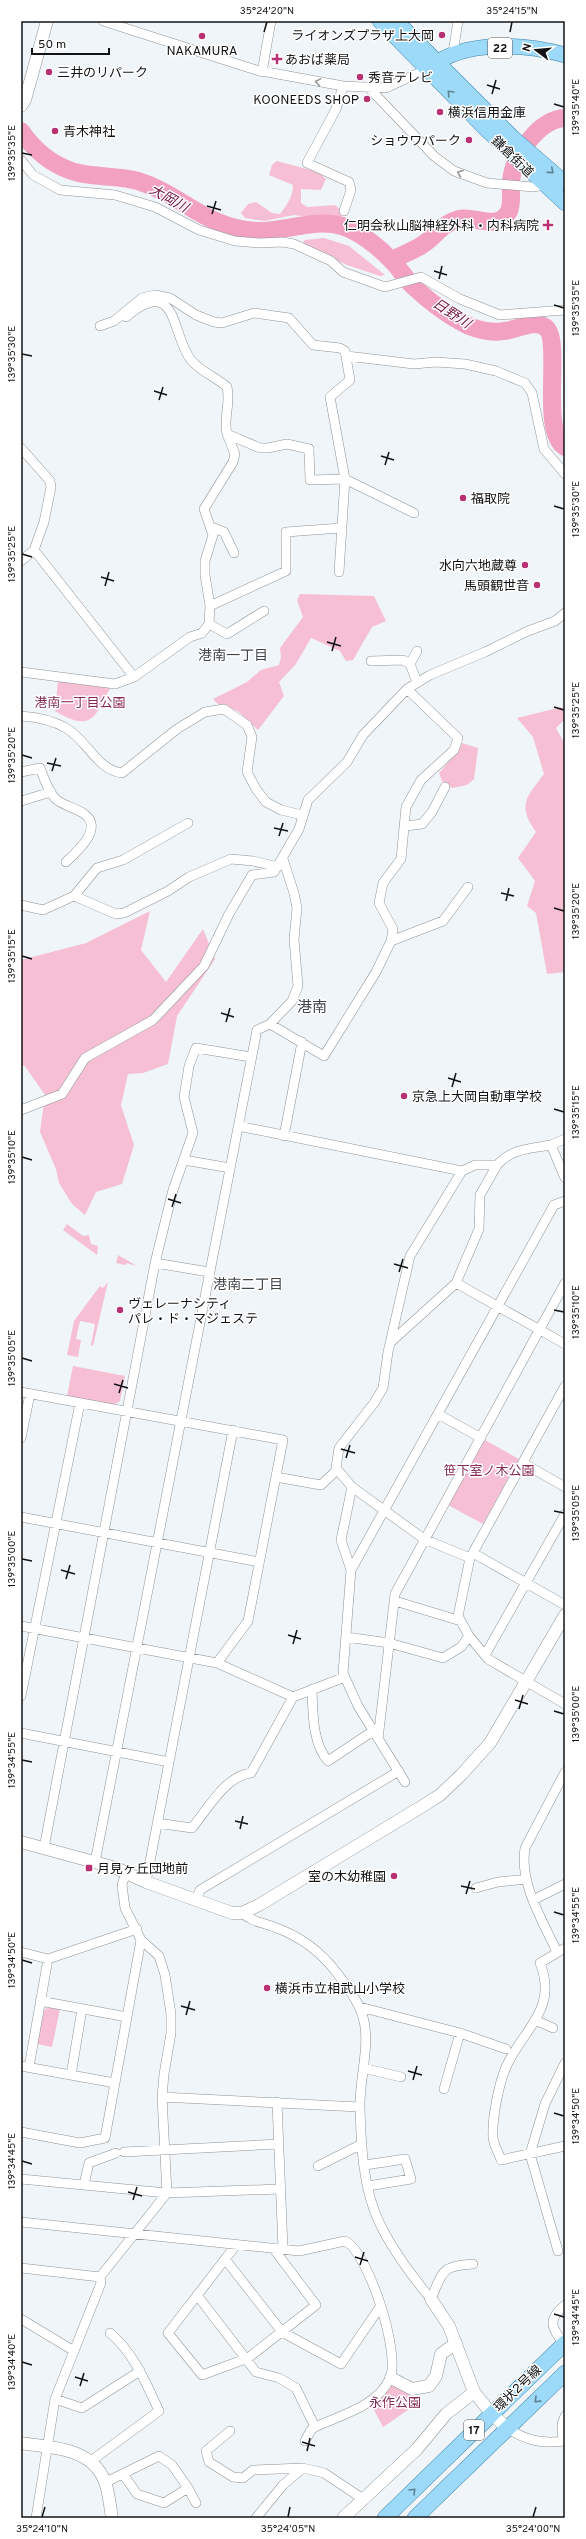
<svg xmlns="http://www.w3.org/2000/svg" width="586" height="2539" font-family="Overpass,'Noto Sans JP',sans-serif">
<rect width="100%" height="100%" fill="#eff5f9"/>
<path fill="#f7bfd3" d="M277,161L318,172L326,179L321,190L301,189V203L307,207L335,205L344,213L336,221L294,215L264,221L245,218L241,213L248,204L256,202L272,213L280,214C287,205 293,196 293,185L269,175L272,165Z
M324,238L349,246L385,275L380,276L347,265L302,244L305,240Z
M300,594L374,596L386,621L372,627L353,660L346,661L340,651L311,638L296,664L279,682L284,696L258,730L238,711L218,704L213,699L247,682L261,670L279,665L281,657L280,648L303,617L297,600Z
M58,681L110,688C95,719 90,732 55,711Z
M562,707L565,711V719L556,728L565,744V972L547,974L536,913L527,906L535,881L518,858L536,832C517,805 526,798 544,774L533,737L517,718Z
M462,743L478,748L474,779L467,785L452,788L442,781L439,773L460,748Z
M150,911L141,950L166,982L203,929L215,959L177,1016L168,1064L143,1073L128,1074L121,1105L134,1145L122,1184L96,1192L85,1215L72,1204L59,1183L56,1169L40,1132L45,1095L24,1065L21,1067V960L86,943Z
M67,1224L83,1236L89,1235L91,1244L98,1246L97,1255L63,1230Z
M118,1255L137,1266L127,1263L126,1265L116,1263Z
M108,1282L93,1346L91,1345L95,1324L80,1321L76,1339L81,1340L78,1357L67,1355L74,1321L100,1286L103,1288Z
M73,1366L125,1376L120,1401L114,1405L67,1396Z
M483,1439L519,1459L483,1524L448,1505Z
M49,2007L60,2009L52,2047L37,2044L44,2010Z
M392,2383L413,2393L411,2408L383,2427L372,2406Z"/>
<g fill="none" stroke-linecap="round" stroke-linejoin="round">
<path stroke="#f2a2c0" stroke-width="18" d="M21,131C32,147 46,160 64,168C87,179 113,174 138,181C181,194 205,228 256,231C284,232 315,218 342,226C359,231 380,248 392,261C400,269 405,278 413,286C428,300 450,317 469,326C479,330 493,333 504,331C518,330 532,319 545,327C563,338 539,431 565,447
M392,260C401,255 413,251 422,245C436,236 441,224 459,219C475,215 499,232 509,211C513,202 510,190 511,181C513,156 539,119 565,118"/>
<g stroke="#8e9397" stroke-width="10">
<path id="minor" d="M103,21L256,70L343,86L386,88L427,69
M453,53L458,21
M262,72L271,21
M343,86L336,109L307,163L349,182L351,190L344,211
M370,89L434,156L454,171L487,183L533,187L544,185
M21,160L33,175L60,190L115,195L155,207L199,230L235,241L260,243L282,242L294,244L331,261L343,272L385,287L421,277L460,299L500,315L565,310
M126,317C178,273 171,335 191,360C201,372 216,377 227,387C231,404 223,417 227,434L260,448H268L287,444L309,449L310,480L345,479L414,513
M100,326L114,321L142,298L155,295L170,298L196,315L214,322L222,323L254,313L289,318L313,345L340,348L345,351L350,380L330,397L345,479L339,572
M347,356L414,364L436,362L465,364L496,371L525,383L532,393L544,449L565,474
M21,448L50,481L51,487L44,522L34,550L21,561
M211,527L224,532L234,553
M34,550L134,677
M210,606L286,571V532L341,528
M209,624L227,634L264,611
M371,661L403,660L410,664
M21,672L115,684L134,677L190,637L202,633L209,624L210,606L205,575V561L213,535L204,509L233,462L235,454L227,434
M417,682L410,664L417,651
M407,689L458,738L454,750L421,780L406,807L401,859L383,883L379,903L393,929L391,941L443,921L468,887
M21,716C36,717 52,720 66,728C87,740 97,770 122,773L177,729L205,712L224,709L247,725L252,737L247,772L256,789L266,802L281,810L302,815
M21,772L40,768C44,778 49,794 57,800C65,806 75,808 83,813C105,827 78,851 66,862
M21,801L51,792
M406,826L422,824L432,812L445,787
M74,896L116,914L124,913L168,891L189,877L231,859L253,861L278,867
M21,905L43,910L74,896L97,868L123,860L188,823
M270,1024L324,1056L376,972L391,941
M21,1110L62,1094L85,1058L153,1020L204,966L229,914L252,875L274,872L299,829L308,800L347,762L363,735L407,689L430,675L485,652L528,631L555,621L565,613
M238,1126L462,1171
M284,1136L302,1042
M551,1145L565,1139
M184,1160L230,1168
M155,1263L209,1272
M456,1283L565,1344
M392,1341L456,1283L479,1229L480,1195L497,1165
M565,1386L470,1558L458,1616L469,1636L488,1659L565,1704
M21,1392L283,1440L248,1621L217,1663
M438,1414L481,1438
M21,1438L30,1394
M523,1463L565,1487
M276,1477L321,1485L337,1470
M21,1517L259,1562
M473,1553L565,1605
M470,1558L424,1539L352,1487L336,1468L339,1448L374,1403L383,1388L388,1352L410,1256L462,1171L475,1165H497C513,1148 529,1149 551,1145L565,1178
M351,1570L341,1540L352,1487
M395,1601L461,1621
M21,1626L217,1663L293,1697L345,1677
M346,1637L389,1643L443,1658L461,1647L469,1636
M485,1655L565,1514
M312,1689C313,1712 312,1743 328,1761L373,1731
M21,1696L80,1403
M21,1733L169,1762
M378,1739L395,1594L565,1283
M405,1782L358,1706L343,1673L351,1570L554,1205L565,1201
M157,1823L192,1828C208,1809 225,1776 251,1773L293,1697
M44,1848L155,1263L173,1190L193,1133L184,1097L189,1066L196,1048L251,1057
M95,1862L257,1030L270,1024L292,1001L298,986L294,939L297,908L294,893L283,859
M146,1882L233,1430
M476,1888L498,1882L526,1879
M196,1900L200,1890L399,1771
M533,1900L565,1884
M242,1913C252,1922 262,1922 274,1927C300,1936 321,1952 337,1973C347,1986 359,2002 363,2017C371,2044 359,2080 360,2108C361,2145 363,2190 380,2224C393,2251 412,2276 431,2299C443,2272 440,2266 473,2264
M565,1948L540,1963C558,2009 525,2027 507,2065C499,2082 492,2118 493,2137C493,2144 499,2153 501,2160L565,2146
M21,1952L48,1959L137,1929
M557,1952C543,1921 519,1884 525,1848L565,1772
M40,2001L127,2017
M360,2007L460,2033L506,2049
M535,2020L553,2028
M21,2066L115,2083
M29,2067L48,1959
M363,2068L401,2077
M71,2075L82,2009
M444,2089L460,2033
M162,2097L359,2107
M277,2102L283,2249
M21,2132L80,2143L105,2138L141,1940
M124,2152L278,2144
M365,2165L405,2159L411,2179L368,2186
M318,2166L362,2144
M21,2179L167,2193L280,2189
M85,2180L89,2163L116,2153
M21,2222L299,2251L345,2241C368,2251 401,2354 390,2378C378,2406 341,2415 315,2427L311,2430L305,2441
M236,2245L168,2333L202,2375L248,2358L316,2305L273,2248
M558,2251L530,2154L545,2104L565,2063
M225,2259L282,2332L341,2364L380,2307
M21,2268L100,2277
M197,2295L256,2372L279,2378L296,2388L315,2427
M21,2319L74,2351
M564,2344C551,2327 547,2320 565,2305
M55,2399L82,2408L140,2371
M507,2428C527,2441 542,2444 565,2441
M230,2431L206,2451L209,2462L233,2477L243,2478L253,2470L303,2468
M563,2441L562,2424L565,2416
M91,2461L159,2411C146,2383 134,2353 110,2333
M106,2482L159,2456L172,2465L188,2488L164,2503L137,2494L123,2474
M188,2488L196,2503
M36,2518L55,2399L101,2283L100,2277L167,2193L162,2097L164,2074L171,2033V2014L165,1975L159,1956L141,1940L125,1908L122,1885L126,1872
M256,2518L283,2485L303,2468L324,2473L363,2499"/>
</g>
<g stroke="#8e9397" stroke-width="13">
<path id="tertiary" d="M21,106L25,100L47,21
M21,1842L116,1868L146,1882L232,1913H242L259,1905L421,1807L440,1795L461,1775L490,1743L565,1615
M431,2299L449,2326L474,2392L491,2413L507,2428
M391,2378L412,2389L429,2386L436,2376L441,2354L456,2343
M21,2443C52,2448 92,2447 105,2482C109,2493 110,2506 112,2518
M343,2518L417,2449L446,2414L474,2392"/>
</g>
<g stroke="#4183a5" stroke-width="16">
<path id="primary" d="M380,21L486,129L565,203
M396,21L513,138L565,183
M430,67C465,40 524,43 565,55
M385,2518L565,2343
M415,2518L565,2373"/>
</g>
<use href="#minor" stroke="#fff" stroke-width="9"/>
<use href="#tertiary" stroke="#fff" stroke-width="12"/>
<use href="#primary" stroke="#9dd9f8" stroke-width="15"/>
</g>
<defs><path id="oneway-chevron" d="M-2-3.5L2.5 0L-2 3.5" fill="none" stroke-width="1.6" stroke-linecap="round" stroke-linejoin="round"/></defs>
<g stroke="#949595">
<use href="#oneway-chevron" transform="translate(318 82) rotate(-170)"/>
<use href="#oneway-chevron" transform="translate(460 173) rotate(-158)"/>
</g>
<g stroke="#5e8091">
<use href="#oneway-chevron" transform="translate(450 93) rotate(-134)"/>
<use href="#oneway-chevron" transform="translate(551 171) rotate(41)"/>
<use href="#oneway-chevron" transform="translate(537 2400) rotate(136)"/>
<use href="#oneway-chevron" transform="translate(413 2491) rotate(-45)"/>
</g>
<path fill="none" stroke="#111314" stroke-width="1.5" d="M264,32L267,22M510,32L512,22M487,85L500,89M492,94L496,80M554,104L564,107M22,153L32,155M207,206L221,210M212,214L216,201M434,271L447,275M439,279L442,266M554,305L564,308M22,354L32,356M154,391L167,395M159,400L163,387M381,456L394,460M385,465L389,452M554,506L564,509M22,554L32,557M101,577L114,581M105,586L109,572M327,642L341,646M332,651L336,637M554,707L564,710M22,755L32,758M47,763L61,766M52,771L56,758M274,828L288,831M279,836L283,823M501,893L514,896M506,901L509,888M554,908L564,911M22,956L32,959M221,1013L234,1017M226,1022L230,1008M448,1078L461,1082M452,1087L456,1073M554,1109L564,1112M22,1157L32,1160M168,1199L181,1203M172,1207L176,1194M394,1264L408,1268M399,1272L403,1259M554,1310L564,1312M22,1358L32,1361M114,1384L128,1388M119,1393L123,1380M341,1449L355,1453M346,1458L350,1445M554,1511L564,1513M22,1559L32,1561M61,1570L75,1574M66,1579L70,1565M288,1635L301,1639M293,1644L297,1630M515,1700L528,1704M519,1709L523,1695M554,1711L564,1714M22,1760L32,1762M235,1821L248,1824M240,1829L243,1816M461,1886L475,1889M466,1894L470,1881M554,1912L564,1915M22,1960L32,1963M181,2006L195,2010M186,2015L190,2001M408,2071L422,2075M413,2080L417,2066M554,2113L564,2116M22,2161L32,2164M128,2192L142,2196M133,2200L137,2187M355,2257L368,2261M360,2265L364,2252M554,2314L564,2317M22,2362L32,2365M75,2377L88,2381M80,2386L84,2373M302,2442L315,2446M307,2451L310,2438M42,2517L45,2507M288,2517L290,2507M533,2517L536,2507"/>
<g fill="#b83273" stroke="#fff" stroke-width="1.5">
<circle cx="442" cy="35" r="4"/>
<circle cx="202" cy="36" r="4"/>
<path d="M275 53h4v4h4v4h-4v4h-4v-4h-4v-4h4z"/>
<circle cx="49" cy="72" r="4"/>
<circle cx="360" cy="77" r="4"/>
<circle cx="367" cy="99" r="4"/>
<circle cx="440" cy="112" r="4"/>
<circle cx="55" cy="131" r="4"/>
<circle cx="469" cy="140" r="4"/>
<path d="M546 219h4v4h4v4h-4v4h-4v-4h-4v-4h4z"/>
<circle cx="463" cy="498" r="4"/>
<circle cx="525" cy="565" r="4"/>
<circle cx="537" cy="585" r="4"/>
<circle cx="404" cy="1096" r="4"/>
<circle cx="120" cy="1310" r="4"/>
<rect x="85" y="1864" width="8" height="8" rx="2"/>
<circle cx="394" cy="1876" r="4"/>
<circle cx="267" cy="1988" r="4"/>
</g>
<g text-anchor="middle" stroke-width="3" stroke-linejoin="round" paint-order="stroke">
<g fill="#fff" stroke="#585a5a" stroke-width="1">
<rect x="488" y="38" width="24" height="20" rx="3"/>
<rect x="464" y="2420" width="20" height="20" rx="3"/>
</g>
<g font-size="12" font-weight="bold" fill="#111314">
<text x="500" y="52">22</text>
<text x="474" y="2434">17</text>
</g>
<g font-size="13" fill="#111314" stroke="#fff" text-anchor="start">
<text x="434" y="40" text-anchor="end">ライオンズプラザ上大岡</text>
<text x="202" y="55" text-anchor="middle">NAKAMURA</text>
<text x="285" y="64">あおば薬局</text>
<text x="57" y="77">三井のリパーク</text>
<text x="368" y="82">秀音テレビ</text>
<text x="359" y="104" text-anchor="end">KOONEEDS SHOP</text>
<text x="448" y="117">横浜信用金庫</text>
<text x="63" y="136">青木神社</text>
<text x="461" y="145" text-anchor="end">ショウワパーク</text>
<text x="539" y="230" text-anchor="end">仁明会秋山脳神経外科・内科病院</text>
<text x="471" y="503">福取院</text>
<text x="517" y="570" text-anchor="end">水向六地蔵尊</text>
<text x="529" y="590" text-anchor="end">馬頭観世音</text>
<text x="412" y="1101">京急上大岡自動車学校</text>
<text x="128" y="1308">ヴェレーナシティ<tspan x="128" dy="15">パレ・ド・マジェステ</tspan></text>
<text x="97" y="1873">月見ヶ丘団地前</text>
<text x="386" y="1881" text-anchor="end">室の木幼稚園</text>
<text x="275" y="1993">横浜市立相武山小学校</text>
</g>
<g font-size="13" fill="#111314" stroke="#fff">
<text transform="translate(513 156) rotate(44)" y="5">鎌倉街道</text>
<text transform="translate(517 2388) rotate(-44)" y="5">環状2号線</text>
</g>
<g font-size="13" fill="#852a54" stroke="#fff">
<text x="80" y="707">港南一丁目公園</text>
<text x="489" y="1475">笹下室ノ木公園</text>
<text x="395" y="2407">永作公園</text>
</g>
<g font-size="14" font-style="italic" fill="#701442" stroke="#fff">
<text transform="translate(169 198) rotate(29)" y="5">大岡川</text>
<text transform="translate(452 313) rotate(33)" y="5">日野川</text>
</g>
<g font-size="14" fill="#414548" stroke="#fff">
<text x="233" y="660">港南一丁目</text>
<text x="248" y="1289">港南二丁目</text>
</g>
<g font-size="15" fill="#414548" stroke="#fff">
<text x="312" y="1012">港南</text>
</g>
</g>
<rect width="586" height="2539" fill="none" stroke="#ffffff" stroke-width="44"/>
<g transform="translate(536 50) rotate(286)" stroke="#ffffff" stroke-width="3" paint-order="stroke">
<path d="M0-3L7 15L0 10L-7 15Z" fill="#111314"/>
<text y="-6" font-size="11" font-weight="bold" text-anchor="middle" fill="#111314">N</text>
</g>
<path d="M32 48v6h77v-6" fill="none" stroke="#111314" stroke-width="2"/>
<text x="38" y="48" font-size="12" fill="#111314" stroke="#ffffff" stroke-width="3" paint-order="stroke">50 m</text>
<rect x="22" y="22" width="542" height="2495" fill="none" stroke="#111314" stroke-width="1.5"/>
<g font-size="10" text-anchor="middle" fill="#111314">
<text x="267" y="14">35°24'20"N</text>
<text x="512" y="14">35°24'15"N</text>
<text transform="translate(575 107) rotate(-90)" y="4">139°35'40"E</text>
<text transform="translate(11 153) rotate(-90)" y="4">139°35'35"E</text>
<text transform="translate(575 308) rotate(-90)" y="4">139°35'35"E</text>
<text transform="translate(11 354) rotate(-90)" y="4">139°35'30"E</text>
<text transform="translate(575 509) rotate(-90)" y="4">139°35'30"E</text>
<text transform="translate(11 554) rotate(-90)" y="4">139°35'25"E</text>
<text transform="translate(575 710) rotate(-90)" y="4">139°35'25"E</text>
<text transform="translate(11 755) rotate(-90)" y="4">139°35'20"E</text>
<text transform="translate(575 911) rotate(-90)" y="4">139°35'20"E</text>
<text transform="translate(11 956) rotate(-90)" y="4">139°35'15"E</text>
<text transform="translate(575 1112) rotate(-90)" y="4">139°35'15"E</text>
<text transform="translate(11 1157) rotate(-90)" y="4">139°35'10"E</text>
<text transform="translate(575 1312) rotate(-90)" y="4">139°35'10"E</text>
<text transform="translate(11 1358) rotate(-90)" y="4">139°35'05"E</text>
<text transform="translate(575 1513) rotate(-90)" y="4">139°35'05"E</text>
<text transform="translate(11 1559) rotate(-90)" y="4">139°35'00"E</text>
<text transform="translate(575 1714) rotate(-90)" y="4">139°35'00"E</text>
<text transform="translate(11 1760) rotate(-90)" y="4">139°34'55"E</text>
<text transform="translate(575 1915) rotate(-90)" y="4">139°34'55"E</text>
<text transform="translate(11 1960) rotate(-90)" y="4">139°34'50"E</text>
<text transform="translate(575 2116) rotate(-90)" y="4">139°34'50"E</text>
<text transform="translate(11 2161) rotate(-90)" y="4">139°34'45"E</text>
<text transform="translate(575 2317) rotate(-90)" y="4">139°34'45"E</text>
<text transform="translate(11 2362) rotate(-90)" y="4">139°34'40"E</text>
<text x="42" y="2532">35°24'10"N</text>
<text x="288" y="2532">35°24'05"N</text>
<text x="533" y="2532">35°24'00"N</text>
</g>
</svg>
